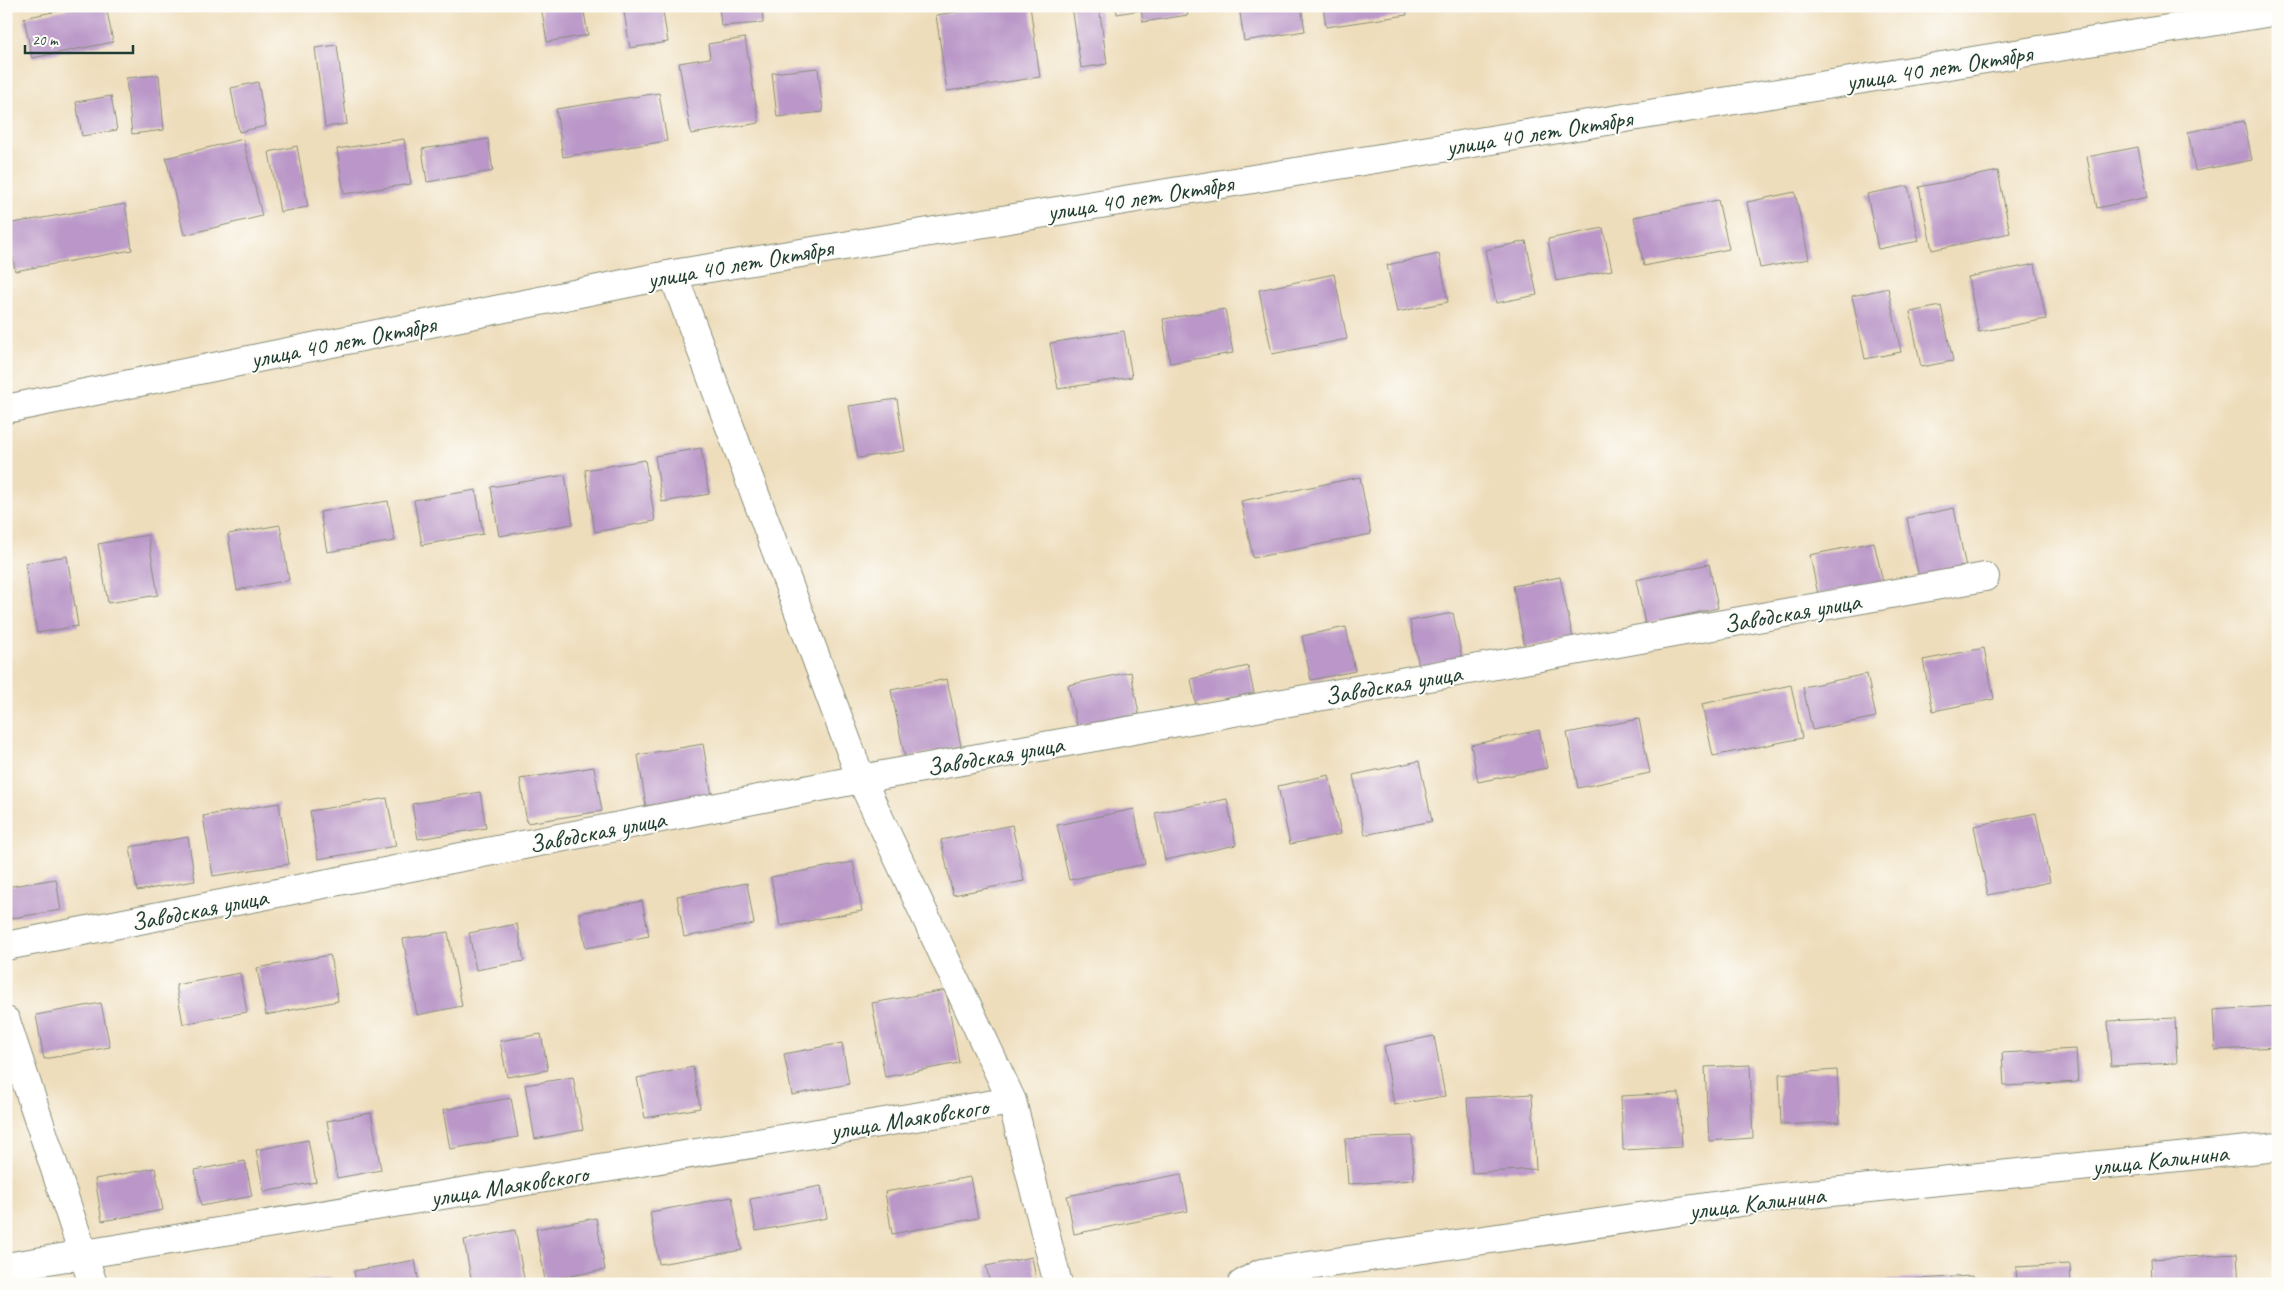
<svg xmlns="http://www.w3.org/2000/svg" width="2284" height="1290" font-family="Caveat,sans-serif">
<rect width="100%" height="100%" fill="#fdfcf7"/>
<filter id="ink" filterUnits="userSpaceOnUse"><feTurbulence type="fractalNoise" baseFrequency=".02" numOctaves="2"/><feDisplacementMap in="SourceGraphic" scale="10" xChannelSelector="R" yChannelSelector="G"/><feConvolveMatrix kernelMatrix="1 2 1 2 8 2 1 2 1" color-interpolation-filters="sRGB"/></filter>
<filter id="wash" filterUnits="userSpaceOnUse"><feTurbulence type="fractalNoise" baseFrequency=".0096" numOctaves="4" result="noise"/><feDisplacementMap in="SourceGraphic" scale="20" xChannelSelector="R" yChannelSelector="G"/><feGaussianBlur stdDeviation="1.12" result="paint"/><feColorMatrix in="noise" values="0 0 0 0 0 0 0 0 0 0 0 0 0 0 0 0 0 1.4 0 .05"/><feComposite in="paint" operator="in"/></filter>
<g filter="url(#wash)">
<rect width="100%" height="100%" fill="#edb"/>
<g id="blocks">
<path fill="#ba97c8" d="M82,6H106L113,42L32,58L24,18Z
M541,6H583L588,35L547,42Z
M623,6H662L668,42L630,48Z
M719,6H762L763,23L721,26Z
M993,6H1030L1040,77L947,91L936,15Z
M1072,6H1099L1107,64L1081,68Z
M1116,6H1186L1188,15L1143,22L1141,10L1117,14Z
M1239,6H1301L1305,31L1244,41Z
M1323,6H1405L1407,15L1326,27Z
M1450,6H1463L1464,7L1450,9Z
M745,38L759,123L691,134L679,63L710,58L708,44Z
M337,45L347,124L325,127L315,48Z
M818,68L823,112L777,117L772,73Z
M159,75L164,130L132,134L126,78Z
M258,82L266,126L239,132L231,88Z
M659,93L667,141L563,157L556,109Z
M111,96L117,130L82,136L76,102Z
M2244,121L2252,160L2195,171L2188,132Z
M2278,126V148H2277L2273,127Z
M243,139L262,216L184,235L166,158Z
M404,139L411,184L344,194L337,149Z
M488,139L493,171L427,182L422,149Z
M297,146L308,207L280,212L269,152Z
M2138,147L2148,197L2097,208L2087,157Z
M1998,171L2010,233L1932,250L1919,187Z
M1908,186L1919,241L1878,249L1867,194Z
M1795,192L1809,259L1760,268L1747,202Z
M1718,200L1729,249L1644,266L1634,217Z
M125,204L132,250L15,271L7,224Z
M1603,228L1612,270L1556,281L1548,239Z
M1526,241L1537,295L1496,303L1485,250Z
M1439,254L1448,302L1397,312L1387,265Z
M2035,264L2046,319L1979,332L1968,277Z
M1334,274L1347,339L1272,354L1259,290Z
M1888,288L1901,352L1865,359L1852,296Z
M1941,306L1953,361L1921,367L1910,312Z
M1225,309L1233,353L1170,363L1163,319Z
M1124,331L1132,377L1058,389L1050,343Z
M897,399L905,451L858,458L849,406Z
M701,448L709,494L662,502L655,456Z
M645,460L655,521L595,532L585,470Z
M565,475L573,524L499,536L491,487Z
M1360,477L1371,534L1253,558L1241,501Z
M476,490L483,534L422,545L414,500Z
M388,501L395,541L327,552L320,512Z
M1954,508L1966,568L1919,578L1907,518Z
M280,525L289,580L237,590L228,534Z
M148,535L158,595L108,603L98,544Z
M1874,542L1883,582L1818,595L1810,555Z
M67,556L78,626L37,633L25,563Z
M1709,564L1718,608L1645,624L1636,580Z
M1560,577L1573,638L1525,648L1513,586Z
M1453,613L1462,658L1419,667L1410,621Z
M1346,627L1355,671L1311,680L1302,636Z
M1984,648L1994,699L1933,711L1923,660Z
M1248,666L1254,693L1196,705L1191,679Z
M1131,672L1139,714L1077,726L1068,685Z
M1867,674L1876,717L1812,730L1803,687Z
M947,679L961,746L905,758L891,690Z
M1791,685L1802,738L1713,756L1702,704Z
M1639,719L1650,773L1578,788L1567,733Z
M1539,730L1547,768L1478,782L1471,745Z
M703,744L712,796L646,806L638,755Z
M1419,761L1432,821L1365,835L1353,775Z
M594,767L602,811L527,823L520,779Z
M1329,775L1341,834L1290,844L1278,786Z
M480,792L486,828L418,839L412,804Z
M387,798L396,846L318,859L310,811Z
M1227,799L1236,845L1165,860L1155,813Z
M279,803L289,864L213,876L203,816Z
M1134,809L1145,864L1069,880L1057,825Z
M2036,813L2050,882L1988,895L1974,826Z
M1012,825L1024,881L953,895L941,840Z
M188,837L195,881L137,891L130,847Z
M853,862L862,911L780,926L771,877Z
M56,879L61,910L6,919V887Z
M747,883L754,924L684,937L677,896Z
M642,901L649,936L586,948L579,913Z
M517,924L524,961L476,970L469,933Z
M448,932L462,1006L417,1015L403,939Z
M330,955L338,1001L266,1015L257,968Z
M240,973L247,1012L183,1024L176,985Z
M946,990L959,1063L885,1077L872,1003Z
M101,1003L110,1047L44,1059L36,1015Z
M2278,1006V1047L2215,1050L2213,1010Z
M2175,1018L2177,1063L2111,1066L2108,1021Z
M541,1034L548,1070L507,1077L500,1041Z
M1434,1036L1445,1096L1394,1105L1384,1046Z
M842,1043L849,1084L792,1095L784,1054Z
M2076,1049L2078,1082L2004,1086L2002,1053Z
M1750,1065L1753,1138L1709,1141L1705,1067Z
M693,1067L700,1108L645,1118L637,1078Z
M1837,1070L1840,1122L1781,1125L1779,1074Z
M573,1077L583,1130L535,1139L525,1085Z
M1679,1093L1682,1147L1623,1150L1621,1096Z
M1532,1094L1536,1169L1472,1173L1467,1098Z
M511,1098L518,1137L450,1149L443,1110Z
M371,1113L381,1170L337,1178L327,1121Z
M1412,1136L1414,1180L1348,1184L1345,1139Z
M308,1140L316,1182L264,1192L256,1150Z
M245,1161L252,1196L201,1206L195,1170Z
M155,1168L163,1210L102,1221L95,1179Z
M1181,1174L1188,1211L1074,1234L1067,1196Z
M970,1177L978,1218L892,1234L885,1192Z
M821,1186L827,1218L756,1231L750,1199Z
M732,1197L742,1250L659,1264L650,1212Z
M596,1218L605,1270L545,1280L536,1229Z
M515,1230L525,1284H472L464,1240Z
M2237,1254L2239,1284H2152L2151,1259Z
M1032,1257L1037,1284H990L986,1266Z
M415,1260L419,1284H356L354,1271Z
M2070,1264L2071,1284H2017L2016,1267Z
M1973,1276V1284H1877L1876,1281Z
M331,1277L333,1284H297L296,1283Z"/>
</g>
</g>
<g filter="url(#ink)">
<use href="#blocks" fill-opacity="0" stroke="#868d78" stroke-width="1"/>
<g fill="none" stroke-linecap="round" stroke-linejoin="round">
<g stroke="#868d78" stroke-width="30">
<path id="minor" d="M673,274L861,779L1012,1101L1058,1284
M6,946L861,779L1985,577
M6,1021L93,1284
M6,1267L1012,1101
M1242,1284L1261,1273L1761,1199L2278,1147"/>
</g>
<g stroke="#868d78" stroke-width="30">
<path id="tertiary" d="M6,409L673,274L2278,11"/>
</g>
<use href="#minor" stroke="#fff" stroke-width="28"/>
<use href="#tertiary" stroke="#fff" stroke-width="28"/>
</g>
</g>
<g text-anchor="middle" stroke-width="4" stroke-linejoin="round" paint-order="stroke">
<g font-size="25" fill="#1f3d34" stroke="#fdfcf7">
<text transform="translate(1939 67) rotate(-9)" y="9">улица 40 лет Октября</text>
<text transform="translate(1539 132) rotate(-9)" y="9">улица 40 лет Октября</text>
<text transform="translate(1140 197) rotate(-9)" y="9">улица 40 лет Октября</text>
<text transform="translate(740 263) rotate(-10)" y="9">улица 40 лет Октября</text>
<text transform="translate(343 341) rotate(-11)" y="9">улица 40 лет Октября</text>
<text transform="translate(1792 612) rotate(-10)" y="9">Заводская улица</text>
<text transform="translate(1393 684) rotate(-10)" y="9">Заводская улица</text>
<text transform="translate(995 755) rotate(-10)" y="9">Заводская улица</text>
<text transform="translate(597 831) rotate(-11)" y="9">Заводская улица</text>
<text transform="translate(199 909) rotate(-11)" y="9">Заводская улица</text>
<text transform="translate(909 1118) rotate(-9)" y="9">улица Маяковского</text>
<text transform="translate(2160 1159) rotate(-6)" y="9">улица Калинина</text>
<text transform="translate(509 1185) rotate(-9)" y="9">улица Маяковского</text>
<text transform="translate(1757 1202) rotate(-7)" y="9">улица Калинина</text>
</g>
</g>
<rect width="2284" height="1290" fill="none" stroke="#fdfcf7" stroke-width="25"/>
<path d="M25 45v8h108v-8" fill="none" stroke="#1f3d34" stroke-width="2.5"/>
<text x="32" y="45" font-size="15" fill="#1f3d34" stroke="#fdfcf7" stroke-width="4" paint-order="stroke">20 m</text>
</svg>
